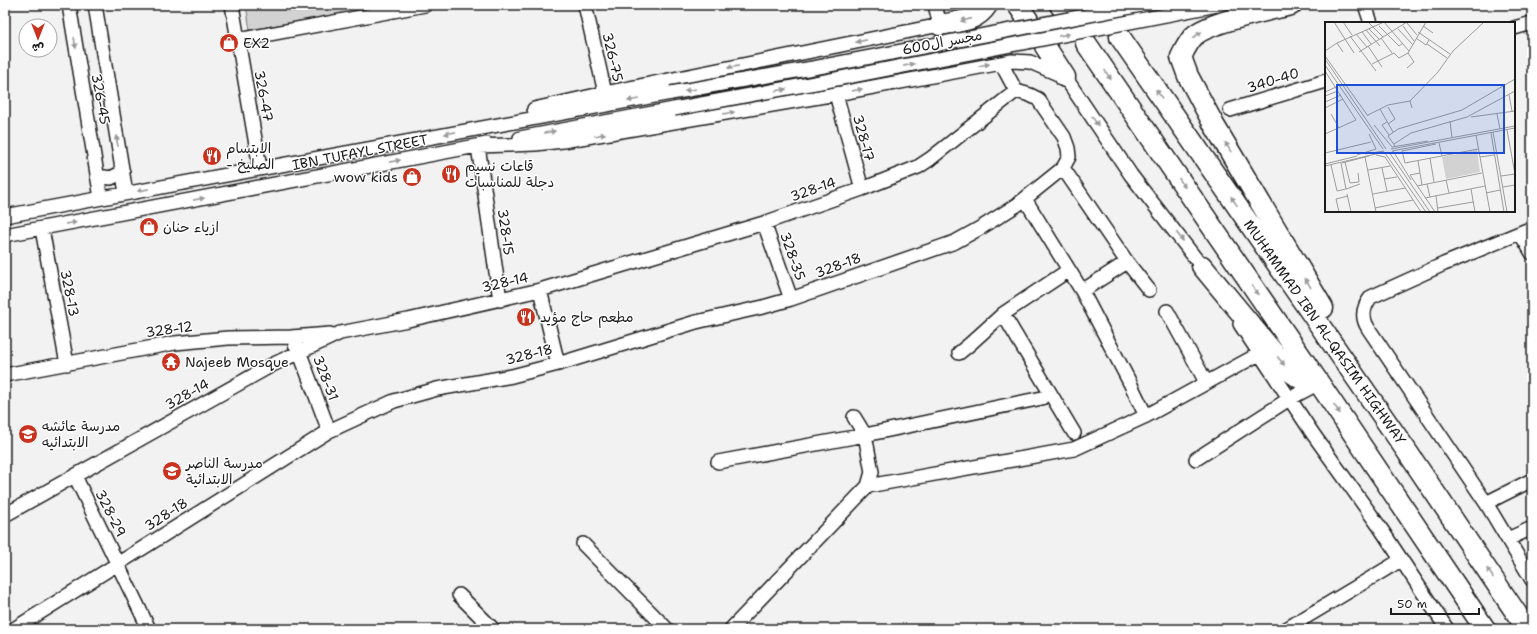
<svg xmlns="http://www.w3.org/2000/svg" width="1537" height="634" font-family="'Shantell Sans','Playpen Sans Arabic',sans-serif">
<rect width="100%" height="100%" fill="#f2f2f2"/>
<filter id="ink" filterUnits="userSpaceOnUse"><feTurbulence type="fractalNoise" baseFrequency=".025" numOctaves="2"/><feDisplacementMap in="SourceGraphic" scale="8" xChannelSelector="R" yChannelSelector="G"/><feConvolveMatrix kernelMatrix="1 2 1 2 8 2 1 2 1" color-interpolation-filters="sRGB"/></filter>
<g filter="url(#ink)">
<path fill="#d2d2d2" stroke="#777" d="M246,5H388L250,30Z"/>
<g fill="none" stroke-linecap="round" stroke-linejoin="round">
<g stroke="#1c1c1c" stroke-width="16">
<path id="minor" d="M69,5L101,198
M95,5L126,193
M232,5L260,168
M585,5L605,93
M1365,5L1371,23
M1514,28L1532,23
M238,40L425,5
M836,94L862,189
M534,109L605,93L940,25L935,5
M1230,110L1326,81
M520,138L674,109
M1063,168L1127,262L1082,291
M97,176L111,178L123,172
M1025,199L1082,291L1130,383L1146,416
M5,216L671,93
M764,223L791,299
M1532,228L1444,264L1371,297C1363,307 1361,317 1368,328L1486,503L1532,580
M42,229L67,364
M1520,233L1532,253
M5,235L487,144
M1127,262L1149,290
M1069,270L1003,314L1074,433
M540,290L558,364
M500,300L478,146L535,144L563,141L836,94L1012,61L1030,62L1065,77L1131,175L1206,272
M1167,311L1206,382
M1240,324L1313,434L1379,526L1447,629
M295,344L299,351L329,431
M959,353L970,344L1003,314
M5,375L175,343L228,338L291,337L330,334
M1196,459L1289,399L1319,383
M718,462L865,435L1042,398
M75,476L149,629
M868,486L1074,449L1146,416L1259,354
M1486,503L1532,480
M5,515L272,365L340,333L408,320L540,290L764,223L862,189L918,167L930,159L1016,91
M1508,539L1532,528
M583,544L667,629
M459,595L493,629
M14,629L329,431L394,401L437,389L512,376L558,364L696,322L763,307L791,299L955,242L982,227L1017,205L1063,168L1069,157L1068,148L1064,137L1038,99L1030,95L1016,91L1001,63
M731,629L868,486L872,472L865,435L854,417
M1286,629L1401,560"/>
</g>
<g stroke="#1c1c1c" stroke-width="23">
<path id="highway" d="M1018,5L1028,20
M1060,5L1066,13
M1291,5C1270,10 1208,22 1194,36C1188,42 1185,49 1181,57L1188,76L1214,125L1323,308
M940,25C959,21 976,22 987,5
M1120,37L1406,450L1527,629
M1086,43L1319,383L1485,629
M1045,46L1065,77
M1202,266L1288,370L1301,379L1319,383"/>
</g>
<use href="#minor" stroke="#fff" stroke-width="13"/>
<use href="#highway" stroke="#fff" stroke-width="20"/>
<g stroke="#1c1c1c" stroke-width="16" stroke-linecap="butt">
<path id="minor-bridge" d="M671,93L824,66L1141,5
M674,109L826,81L1217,5"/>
</g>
<use href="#minor-bridge" stroke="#fff" stroke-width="13"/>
</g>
<defs><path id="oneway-solid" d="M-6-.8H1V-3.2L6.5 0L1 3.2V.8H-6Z"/></defs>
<g fill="#999">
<use href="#oneway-solid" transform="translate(966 20) rotate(167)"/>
<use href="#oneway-solid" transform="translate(1064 35) rotate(-11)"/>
<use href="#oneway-solid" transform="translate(1197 35) rotate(-36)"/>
<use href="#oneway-solid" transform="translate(861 41) rotate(169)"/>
<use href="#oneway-solid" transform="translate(75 43) rotate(80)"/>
<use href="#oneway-solid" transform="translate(909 65) rotate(-11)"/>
<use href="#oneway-solid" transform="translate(984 65) rotate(-10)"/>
<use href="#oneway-solid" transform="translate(733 67) rotate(169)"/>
<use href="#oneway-solid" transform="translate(1108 75) rotate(56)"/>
<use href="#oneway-solid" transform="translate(690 90) rotate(170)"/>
<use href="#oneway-solid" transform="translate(781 90) rotate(-10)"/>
<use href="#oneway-solid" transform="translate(857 90) rotate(-11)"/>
<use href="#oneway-solid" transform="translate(1159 94) rotate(-125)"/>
<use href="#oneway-solid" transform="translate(633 100) rotate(170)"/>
<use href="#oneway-solid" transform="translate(729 113) rotate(-10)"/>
<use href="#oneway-solid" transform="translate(1095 121) rotate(56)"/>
<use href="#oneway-solid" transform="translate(550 132) rotate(-10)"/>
<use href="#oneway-solid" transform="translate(450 133) rotate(169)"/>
<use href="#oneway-solid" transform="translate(600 135) rotate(-10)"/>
<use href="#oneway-solid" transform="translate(117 141) rotate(-100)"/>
<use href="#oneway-solid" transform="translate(1228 147) rotate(-121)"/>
<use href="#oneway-solid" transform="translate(395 161) rotate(-11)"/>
<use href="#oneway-solid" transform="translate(1182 183) rotate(56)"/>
<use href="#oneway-solid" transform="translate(143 190) rotate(169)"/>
<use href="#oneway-solid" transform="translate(199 199) rotate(-11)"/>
<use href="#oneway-solid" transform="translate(1234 201) rotate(-125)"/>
<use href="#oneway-solid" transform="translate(71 223) rotate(-11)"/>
<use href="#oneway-solid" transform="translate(1180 237) rotate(52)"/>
<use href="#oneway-solid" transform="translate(1308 283) rotate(-121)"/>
<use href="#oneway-solid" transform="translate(1255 290) rotate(56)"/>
<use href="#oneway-solid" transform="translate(1281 361) rotate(50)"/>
<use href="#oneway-solid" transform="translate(1337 409) rotate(56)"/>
<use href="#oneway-solid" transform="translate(1490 573) rotate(-124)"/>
</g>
</g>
<defs>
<g id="shop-disc" transform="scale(1)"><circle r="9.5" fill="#c8321e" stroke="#fff"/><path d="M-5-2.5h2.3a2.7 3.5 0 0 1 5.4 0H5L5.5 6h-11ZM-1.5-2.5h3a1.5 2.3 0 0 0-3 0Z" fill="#fff"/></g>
<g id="restaurant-disc" transform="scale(1)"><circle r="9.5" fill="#c8321e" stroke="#fff"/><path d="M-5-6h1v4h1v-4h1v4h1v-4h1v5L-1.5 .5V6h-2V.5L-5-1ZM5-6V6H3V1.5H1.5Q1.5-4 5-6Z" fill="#fff"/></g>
<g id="temple-disc" transform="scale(1)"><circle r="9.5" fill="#c8321e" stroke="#fff"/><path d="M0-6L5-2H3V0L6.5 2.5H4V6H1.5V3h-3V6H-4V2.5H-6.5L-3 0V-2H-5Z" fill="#fff"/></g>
<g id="school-disc" transform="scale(1)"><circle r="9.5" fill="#c8321e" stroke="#fff"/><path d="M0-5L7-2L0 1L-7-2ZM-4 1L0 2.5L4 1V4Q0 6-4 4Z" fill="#fff"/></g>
</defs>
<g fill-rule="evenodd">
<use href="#shop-disc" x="229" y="43"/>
<use href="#restaurant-disc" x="212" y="156"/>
<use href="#restaurant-disc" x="451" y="174"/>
<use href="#shop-disc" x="412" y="177"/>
<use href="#shop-disc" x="149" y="227"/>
<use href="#restaurant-disc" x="526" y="317"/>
<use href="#temple-disc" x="171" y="362"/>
<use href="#school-disc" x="28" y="434"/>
<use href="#school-disc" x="172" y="471"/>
</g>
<g text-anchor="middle" stroke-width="3" stroke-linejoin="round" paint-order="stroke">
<g font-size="14" fill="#1c1c1c" stroke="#fff">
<text transform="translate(942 42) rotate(-11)" y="5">مجسر ال600</text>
<text transform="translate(613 57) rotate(77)" y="5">326-75</text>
<text transform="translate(1273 80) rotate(-17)" y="5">340-40</text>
<text transform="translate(264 96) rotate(80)" y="5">326-47</text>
<text transform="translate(101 99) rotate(80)" y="5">326-45</text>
<text transform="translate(864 138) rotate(75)" y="5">328-17</text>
<text transform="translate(360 152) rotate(-11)" y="5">IBN TUFAYL STREET</text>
<text transform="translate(813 189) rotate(-19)" y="5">328-14</text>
<text transform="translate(506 232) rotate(82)" y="5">328-15</text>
<text transform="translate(793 256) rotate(71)" y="5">328-35</text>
<text transform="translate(838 265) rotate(-20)" y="5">328-18</text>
<text transform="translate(505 282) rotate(-13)" y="5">328-14</text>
<text transform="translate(70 293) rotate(79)" y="5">328-13</text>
<text transform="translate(169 329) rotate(-8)" y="5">328-12</text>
<text transform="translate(1325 332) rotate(55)" y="5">MUHAMMAD IBN AL-QASIM HIGHWAY</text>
<text transform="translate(529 354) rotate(-14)" y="5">328-18</text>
<text transform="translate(326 378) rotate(69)" y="5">328-31</text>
<text transform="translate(187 394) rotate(-29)" y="5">328-14</text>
<text transform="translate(111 513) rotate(63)" y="5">328-29</text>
<text transform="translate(166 514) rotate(-33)" y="5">328-18</text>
</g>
<g font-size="14" fill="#1c1c1c" stroke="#fff" text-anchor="start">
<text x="243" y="48">EX2</text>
<text x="226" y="153">الابتسام<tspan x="226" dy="16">- الصليخ</tspan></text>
<text x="465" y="171">قاعات نسيم<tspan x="465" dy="16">دجلة للمناسبات</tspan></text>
<text x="398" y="182" text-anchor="end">wow kids</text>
<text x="163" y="232">ازياء حنان</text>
<text x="540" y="322">مطعم حاج مؤيد</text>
<text x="185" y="367">Najeeb Mosque</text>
<text x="42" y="431">مدرسة عائشه<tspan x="42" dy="16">الابتدائيه</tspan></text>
<text x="186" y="468">مدرسة الناصر<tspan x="186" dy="16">الابتدائية</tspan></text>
</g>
</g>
<g transform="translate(1325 22)">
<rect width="190" height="190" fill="#f2f2f2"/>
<path d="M152,128L155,150L121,157L117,135Z" fill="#d2d2d2"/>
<path fill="none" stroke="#9c9c9c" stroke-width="1" d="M9,0L29,31M18,0L27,13M43,0L58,15M59,0L84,29M82,1L92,13M54,4L74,24L78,21M78,4L89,19M98,4L108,11M44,7L54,17M73,7L88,23M41,8L55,24M37,10L46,22M93,10L125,32M31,12L42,25M25,14L51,49M56,16L67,31M91,16L101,23L104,18M102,22L122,36M43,24L57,45M0,29L12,21M18,30L12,21L59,0M34,30L82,0M0,34L43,94M0,37L61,127M47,42L69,31L74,36L83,31L101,0M0,43L58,127M82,46L89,40L83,31M0,49L31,98L0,112M0,70L11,65M184,73L187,89M0,74L13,69M0,80L16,73M63,85L70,97L63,102M0,86L18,77M87,86L85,79L113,50L128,29L159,0M55,87L68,110M6,92L14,106M172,92L175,107M43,93L63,83L85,79M146,95L190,89M125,99L127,116M62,100L57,103L64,113M49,103L67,125L103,119M182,108L190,152M168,110L182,190M166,111L179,190M151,113L165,190M114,121L117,134M69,122L86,111L142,95L190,69M111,122L77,129L80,141L153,127M70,124L63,114L73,107L137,88L190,57M66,127L190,104M67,129L190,106M68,129L86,158M64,130L105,190M0,131L46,120M60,131L101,190M40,132L59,129M32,133L51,127L44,112M51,133L60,135L96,190M40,135L51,190M155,135L169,133M105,136L109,160M93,139L97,163M20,140L25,161L34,160L33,151M16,141L21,167L35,162M17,141L44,134M0,142L32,134M6,143L12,169L21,167M0,144L59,130M57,146L62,169M43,148L65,144M95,151L85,153L110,190M176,154L190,152M59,157L72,155M121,158L124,171M102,162L105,175M92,164L157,151M178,165L190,163M146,167L150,190M161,171L175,168M22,172L26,190M48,172L80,166M111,174L113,190M100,176L160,164M50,186L88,178M113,186L148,180M14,190L11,177L23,174"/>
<path fill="#1d4ed8" fill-opacity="0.15" stroke="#1d4ed8" stroke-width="2" d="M12,63H179V131H12Z"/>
<rect width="190" height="190" fill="none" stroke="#1c1c1c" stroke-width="2"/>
</g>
<rect width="1537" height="634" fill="none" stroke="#fff" stroke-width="20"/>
<rect x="10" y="10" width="1517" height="614" fill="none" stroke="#1c1c1c" stroke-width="1.5" filter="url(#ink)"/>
<g transform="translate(38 38) rotate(180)"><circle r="19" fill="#ffffff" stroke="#a4a4a4"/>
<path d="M0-3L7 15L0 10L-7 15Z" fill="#c8321e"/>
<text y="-6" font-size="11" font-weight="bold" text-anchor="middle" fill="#1c1c1c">ش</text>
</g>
<path d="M1391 608v6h88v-6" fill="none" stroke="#1c1c1c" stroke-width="2"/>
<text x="1397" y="608" font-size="12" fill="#1c1c1c" stroke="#ffffff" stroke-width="3" paint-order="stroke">50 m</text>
</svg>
